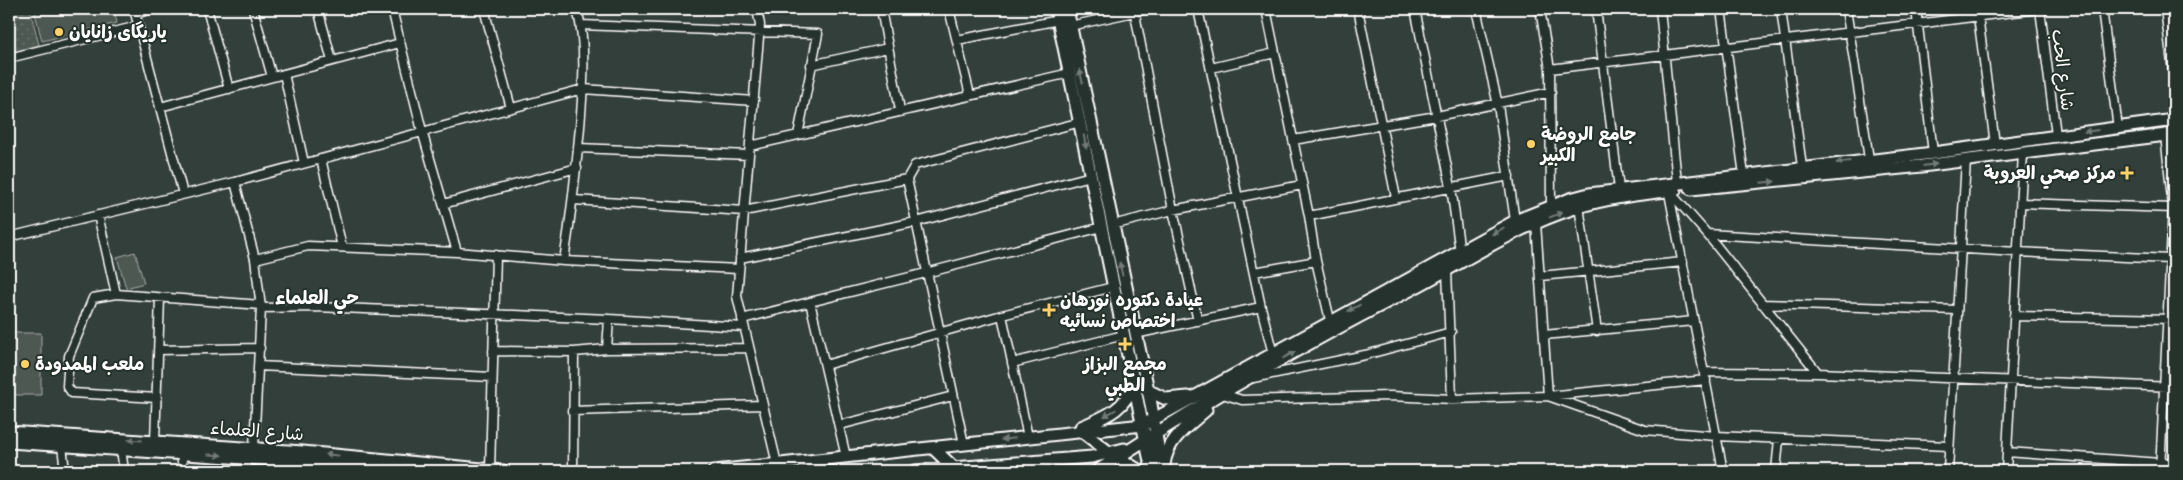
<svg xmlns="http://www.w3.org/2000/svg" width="2183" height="480" font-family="'Balsamiq Sans','Playpen Sans Arabic',sans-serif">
<defs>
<pattern id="park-dots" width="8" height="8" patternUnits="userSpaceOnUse" patternTransform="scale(1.25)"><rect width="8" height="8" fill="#4d5853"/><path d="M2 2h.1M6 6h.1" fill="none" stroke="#68716d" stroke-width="1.8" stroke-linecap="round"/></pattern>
</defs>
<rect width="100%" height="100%" fill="#333f3a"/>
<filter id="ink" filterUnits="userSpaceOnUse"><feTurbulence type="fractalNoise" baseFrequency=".02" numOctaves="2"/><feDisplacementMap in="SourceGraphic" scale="10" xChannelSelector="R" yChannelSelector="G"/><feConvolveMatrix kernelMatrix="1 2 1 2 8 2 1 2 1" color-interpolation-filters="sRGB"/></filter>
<g filter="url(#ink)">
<path fill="url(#park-dots)" stroke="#a6aca9" d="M9,9H30L39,45L9,53Z"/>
<path fill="#4d5853" stroke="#a6aca9" d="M34,9H114L117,23L42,41Z
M135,252L144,283L126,288L117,257Z
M9,333H41V395H9Z"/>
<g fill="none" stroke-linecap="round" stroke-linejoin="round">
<g stroke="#fff" stroke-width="11">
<path id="street" d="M134,9L183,194
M207,9L229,89
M253,9L272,77
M318,9L332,61
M392,9L422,131L457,252
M484,9L511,108
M757,9L760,25L737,296L777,464
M881,9L900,110
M949,9L970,95
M1134,9L1173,210L1198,321
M1198,9L1261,307L1273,354
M1266,9L1309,216L1316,261L1330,320
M1358,9L1396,198
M1415,9L1451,187L1460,252
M1476,9L1498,105L1515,221
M1540,9L1550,69L1551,206
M1596,9L1619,189
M1660,9L1677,182
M1721,9L1744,175
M1781,9L1802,167
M1846,9L1869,159
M1916,9L1933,153
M1977,9L1995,144
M2040,9L2056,135
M2102,9L2118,128
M2165,9L2174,79
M135,14L152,9
M581,25L818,34L798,135
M1070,26L1148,9
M957,40L1059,20
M9,58L138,26
M811,65L888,48
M1211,68L1275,53
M1550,69L2038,9
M284,74L304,163
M160,107L400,43
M1293,140L1437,116L1551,92
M750,146L1070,73
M578,148L749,155
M321,159L342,247
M907,179L964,444
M235,182L255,259L261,308L254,448
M1669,191L1707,234L1818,373L2174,387
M1669,193L1723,471
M574,200L744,211L907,179L915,165L1081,122
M2021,203L2174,208
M443,204L577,168
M1579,206L1597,331
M98,215L116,294
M1309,216L1509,176
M1536,223L1548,396L1645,430L1716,436L1949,446
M1112,225L1173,210L1302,185
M1707,234L2017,252L2170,259
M9,237L235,182L583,89L754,101
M740,258L916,222L1091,176
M255,259L308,246L457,252L564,261L739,269
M564,261C571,216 576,172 580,127C583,89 587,46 577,9
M1447,270L1452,399
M1254,272L1316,261
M1540,276L1683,262
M810,302L846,457
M1762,304L1957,310
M261,308L316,307L609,319L744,327
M1002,315L1028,437
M2014,316L2174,319
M742,319L926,273L1102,227
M1135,334L1261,307
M1544,335L1694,321
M607,349L609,319
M158,350L260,348
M493,351L574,352L607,349L749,348
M1012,363L1124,335
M825,365L1002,315L1113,287
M258,366L492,377
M1704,372L1818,373
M1253,378L1365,355L1451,332
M1223,394L1242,400L1390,396L1452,399L1548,396L1706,380
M157,398L72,393L67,386L69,356L93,298L116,294L261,305
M572,411L763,405
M840,425L953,396
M155,441L160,298
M62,446L65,471
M121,449L124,471
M2007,452L2160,463L2174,462
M181,453L183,471
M245,458L247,471
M490,470L496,255
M573,471L574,352
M1776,471L1779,439
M1948,471L1966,160
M2006,471L2023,153
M2160,471L2173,208L2165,135"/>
</g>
<g stroke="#fff" stroke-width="15">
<path id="secondary" d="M1056,9L1152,471
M1067,9L1151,404L1162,471
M1691,189L1922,166L2174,134
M1147,390L1166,399L1188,397
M1081,427C1106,416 1124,411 1134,383
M1080,430L1114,456
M9,432L303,452L503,471
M9,442L259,459L399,471
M933,448L954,468
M1118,458L1140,471
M1164,465C1167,439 1188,426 1206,410
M714,471L1143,425L1515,221L1570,199L1589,194L1933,153L2174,120
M915,471L1092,457L1124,449
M1097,471C1198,405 1304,344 1412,289C1465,261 1517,226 1575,208C1606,198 1642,194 1675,190"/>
</g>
<use href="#street" stroke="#26332d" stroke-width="8"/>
<use href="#secondary" stroke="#26332d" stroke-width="11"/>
</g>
<defs><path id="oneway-solid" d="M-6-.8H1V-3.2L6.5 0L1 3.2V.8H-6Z" transform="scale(1.25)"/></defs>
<g fill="#727a76">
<use href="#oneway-solid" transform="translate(1081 76) rotate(-103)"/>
<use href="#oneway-solid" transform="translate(2091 131) rotate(173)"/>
<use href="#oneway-solid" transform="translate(1085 142) rotate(79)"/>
<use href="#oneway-solid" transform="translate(1843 162) rotate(173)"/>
<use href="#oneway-solid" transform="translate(1930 165) rotate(-8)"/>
<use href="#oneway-solid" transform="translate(1768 182) rotate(-5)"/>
<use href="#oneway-solid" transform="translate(1556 215) rotate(-21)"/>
<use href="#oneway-solid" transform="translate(1498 231) rotate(150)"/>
<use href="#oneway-solid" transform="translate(1121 269) rotate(-102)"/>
<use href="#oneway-solid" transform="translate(1354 308) rotate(152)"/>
<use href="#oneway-solid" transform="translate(1289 355) rotate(-29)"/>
<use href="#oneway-solid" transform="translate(1110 413) rotate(150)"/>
<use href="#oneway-solid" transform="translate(1008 439) rotate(173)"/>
<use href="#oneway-solid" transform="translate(135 440) rotate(-176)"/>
<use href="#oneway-solid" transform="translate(215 455) rotate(4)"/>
<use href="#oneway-solid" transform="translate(332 455) rotate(-174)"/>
</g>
</g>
<g fill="#ffd166" stroke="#26332d" stroke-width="2">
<circle cx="59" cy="32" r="5"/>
<circle cx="1531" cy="144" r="5"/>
<path d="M2124.5 165.5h5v5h5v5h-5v5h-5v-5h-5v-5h5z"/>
<path d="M1046.5 302.5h5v5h5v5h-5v5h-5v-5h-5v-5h5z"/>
<path d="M1122.5 336.5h5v5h5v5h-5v5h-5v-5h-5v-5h5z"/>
<circle cx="25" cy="364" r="5"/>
</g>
<g text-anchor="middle" stroke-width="4" stroke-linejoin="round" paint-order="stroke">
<g font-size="18" font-weight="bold" fill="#fff" stroke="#26332d" text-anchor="start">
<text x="69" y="38">یاریگای زانایان</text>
<text x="1541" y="140">جامع الروضة<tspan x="1541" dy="21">الكبير</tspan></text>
<text x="2116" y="179" text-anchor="end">مركز صحي العروبة</text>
<text x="1060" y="306">عيادة دكتوره نورهان<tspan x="1060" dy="21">اختصاص نسائيه</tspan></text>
<text x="35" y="370">ملعب الممدودة</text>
<text x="1125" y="370" text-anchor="middle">مجمع البزاز<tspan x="1125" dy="21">الطبي</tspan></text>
</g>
<g font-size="18" fill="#fff" stroke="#26332d">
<text transform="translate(2063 70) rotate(83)" y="6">شارع الحب</text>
<text transform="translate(257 431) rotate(4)" y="6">شارع العلماء</text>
</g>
<g font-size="19" font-weight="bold" fill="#fff" stroke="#26332d">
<text x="317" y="304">حي العلماء</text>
</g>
</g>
<rect width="2183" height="480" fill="none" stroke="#26332d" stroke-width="30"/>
<rect x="15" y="15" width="2153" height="450" fill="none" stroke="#fff" stroke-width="2" filter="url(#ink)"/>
</svg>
